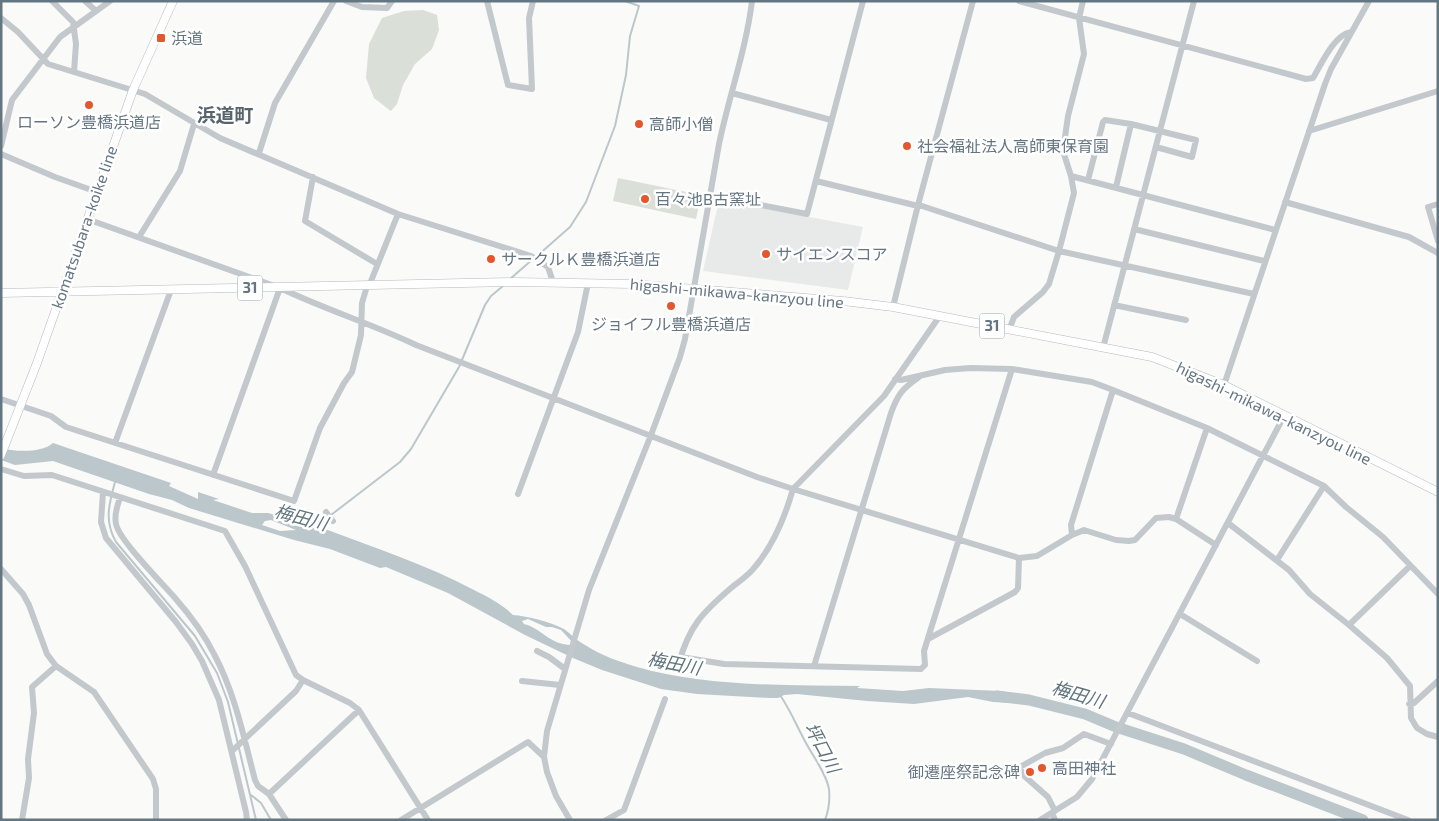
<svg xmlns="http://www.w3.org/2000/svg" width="1439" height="821" font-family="'Exo 2','Noto Sans JP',sans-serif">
<rect width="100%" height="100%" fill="#fafaf8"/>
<path fill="#e8e9e9" d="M719,200L863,227L848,290L703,271Z"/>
<path fill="#dadfd7" d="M423,10L437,15L439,30L432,49L415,64L403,85L397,104L391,111L374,98L366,78L369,44L382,18L404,11Z
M618,178L701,195L696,219L613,201Z"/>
<path fill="#bbc7cb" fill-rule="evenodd" d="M53,443L171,483L169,486L198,499V492L219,499L213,500L252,513H268L312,525L326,516L328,520L324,525L325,529C375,548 427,565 474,590C488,597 502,604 513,615C527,616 551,622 564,629C571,634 577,641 585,645C600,655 620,662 637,667C706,687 788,685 860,686L857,688L903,691L929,688L1001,691L1010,693V703L993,702L968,697L914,704L867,701L797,694L784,695L778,698H770L697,694L661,689L602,670L573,658L525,635L448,593L386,567L380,568L330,549L294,540L189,508L172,500L149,494L53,461L15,465L1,460V448C15,452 42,453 53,443ZM271,520L296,530L280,531L262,525L265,521ZM528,619L546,627H552L561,630L575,645C571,645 567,645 563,644C548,641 538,627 524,624L522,621Z"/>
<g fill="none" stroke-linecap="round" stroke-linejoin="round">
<path stroke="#bbc7cb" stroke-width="2" d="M537,256L570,227L586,202L615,126L626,75L630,36L639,6L625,1
M510,279L533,259
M115,482C109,504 104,521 116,542L195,636L217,673L228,702L256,820
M331,515L400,462L411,449L459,367L485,305L491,296L503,286
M780,695C791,711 797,727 806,743C814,758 826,773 829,789C830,800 829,810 825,820
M251,795L261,803L271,820"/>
<path stroke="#bbc7cb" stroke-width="11" d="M997,696L1029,700L1085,714L1116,727L1184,749L1246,775L1363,820"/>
<g stroke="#b5babe" stroke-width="9">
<path id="major" d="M1,293L515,282L632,284L843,301L893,307L1152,357L1224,385L1438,492
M1,455L37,363L133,90L173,1"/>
</g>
<path stroke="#c3c8cc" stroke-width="6" d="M52,1L73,22L76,44L74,72
M85,1L95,10
M346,1L362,7L387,8L392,1
M487,1L508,85L532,89L529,18L533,1
M1019,1L1306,79L1313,78C1322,63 1334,35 1351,32
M1,18L18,32L48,64L145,94L220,138L398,214L531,256L548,267L553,282
M732,93L831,120
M1309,131L1438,91
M1,146L12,100L60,37L110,1
M259,153L275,103L334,1
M1,154L55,177L97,192
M1071,176L1275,230
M313,177L305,221L377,264
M1088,180L1103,122L1105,120L1131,124L1196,140L1192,157L1156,147
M816,181L914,205L922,206L1059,251L1254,294
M1116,187L1131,124
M710,195L807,214L863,1
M1285,202L1409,237L1438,253
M1438,204L1428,207L1438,241
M87,219L280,288C324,309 372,324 416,345L757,477L793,489L1019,558L1037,556L1072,535L1084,530L1116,540L1129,541L1135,540L1156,518L1169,517L1176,519L1216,545
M1134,229L1264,261
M139,237L180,171L194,124
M1114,305L1186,320
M893,307L918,205L973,1
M1009,330L1014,317L1043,292L1049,284L1059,251L1074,193L1071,176L1063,151L1068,116L1084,54L1079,18L1083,1
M1103,348L1194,1
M895,379L901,380L945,370L970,368L1012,369L1092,382L1113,390L1207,428L1324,486L1346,507L1383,537L1438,594
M1224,385L1325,84L1331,69L1369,1
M1,399L51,416L66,427L294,501L320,428L344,383L352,372L361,335L362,303L367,286L371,281L398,214
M115,443L171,290
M1,469L24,476L52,475L225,531L245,566L296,675L303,680L350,703L359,710L428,820
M213,475L280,288
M103,492L101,522L106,538L176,622L192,644L202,661L219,700L246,812L247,820
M518,494L578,332L588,283
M120,498C117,506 114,515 116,524C119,540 162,583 175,598C190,615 204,634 214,654C235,693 244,738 255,780L258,786L269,794L286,820
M326,512L333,521
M1176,519L1207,428
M1228,523L1289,570L1310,594L1349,625L1387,658L1410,686L1411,718L1417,728L1427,734L1438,737
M1072,535L1071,525L1113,390
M1277,560L1324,486
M1,569L23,594L29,605L47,654L56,666L94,692L153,779L156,789V820
M1180,614L1257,661
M1349,625L1410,566
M928,639L1015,592L1018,588L1019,558
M537,651L549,657L565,669
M681,657L724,664L921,669L925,665L924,651L1012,369
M679,663C689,626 703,612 731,588C738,582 748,576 754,568C773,546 785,517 793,489L884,396L939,317
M814,666L891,413C898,394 902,389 919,377
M522,681L560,685
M1409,704L1414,703L1438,681
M1128,713L1408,820
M232,751L296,691L303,680
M269,794L359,710
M1055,811L1048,797L1022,774L1020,767L1045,753L1063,748L1084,734L1111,744
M1052,813L1055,820
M22,820L29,778L28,759L34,713L32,687L56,666
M401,820L528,742L544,757
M570,820L556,796L547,772L544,757L547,731L589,590L651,435L680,357L685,339L719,144C729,96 746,50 752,1
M606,820L624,810L665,699
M1040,820L1077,797L1092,779L1284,416"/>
<use href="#major" stroke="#fff" stroke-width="8"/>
</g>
<g fill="#e4572e" stroke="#fff" stroke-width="2">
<rect x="156" y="33" width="10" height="10" rx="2.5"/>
<circle cx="89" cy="105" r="5"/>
<circle cx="639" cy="124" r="5"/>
<circle cx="907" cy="146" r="5"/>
<circle cx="645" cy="199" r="5"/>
<circle cx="766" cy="254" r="5"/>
<circle cx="491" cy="259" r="5"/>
<circle cx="671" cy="306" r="5"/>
<circle cx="1042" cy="768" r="5"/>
<circle cx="1030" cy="772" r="5"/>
</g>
<g text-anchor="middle" stroke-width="5" stroke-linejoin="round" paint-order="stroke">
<g fill="#fff" stroke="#939fa8" stroke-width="1">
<rect x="237.5" y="275.5" width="25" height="25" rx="4"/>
<rect x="979.5" y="313.5" width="25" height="25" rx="4"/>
</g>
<g font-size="15" font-weight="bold" fill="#657683">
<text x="250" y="293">31</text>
<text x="992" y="331">31</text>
</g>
<g font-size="16" fill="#657683" stroke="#fff" text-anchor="start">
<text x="171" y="44">浜道</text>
<text x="89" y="128" text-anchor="middle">ローソン豊橋浜道店</text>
<text x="649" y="130">高師小僧</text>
<text x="917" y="152">社会福祉法人高師東保育園</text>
<text x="655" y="205">百々池B古窯址</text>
<text x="776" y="260">サイエンスコア</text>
<text x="501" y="265">サークルＫ豊橋浜道店</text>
<text x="671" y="330" text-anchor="middle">ジョイフル豊橋浜道店</text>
<text x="1052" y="774">高田神社</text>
<text x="1020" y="778" text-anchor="end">御遷座祭記念碑</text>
</g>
<g font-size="16" fill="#657683" stroke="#fff">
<text transform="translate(84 227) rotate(-71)" y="6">komatsubara-koike line</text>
<text transform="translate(737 293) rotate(5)" y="6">higashi-mikawa-kanzyou line</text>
<text transform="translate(1274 413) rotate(26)" y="6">higashi-mikawa-kanzyou line</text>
</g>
<g font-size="18" font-style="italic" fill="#60757c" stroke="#fff">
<text transform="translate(301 518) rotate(15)" y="6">梅田川</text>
<text transform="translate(674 664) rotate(11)" y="6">梅田川</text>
<text transform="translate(1078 695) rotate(16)" y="6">梅田川</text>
<text transform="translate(822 748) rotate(62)" y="6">坪口川</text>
</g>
<g font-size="19" font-weight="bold" fill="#57646e" stroke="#fff">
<text x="225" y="122">浜道町</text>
</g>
</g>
<rect width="1439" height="821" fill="none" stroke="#657683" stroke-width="5"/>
</svg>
